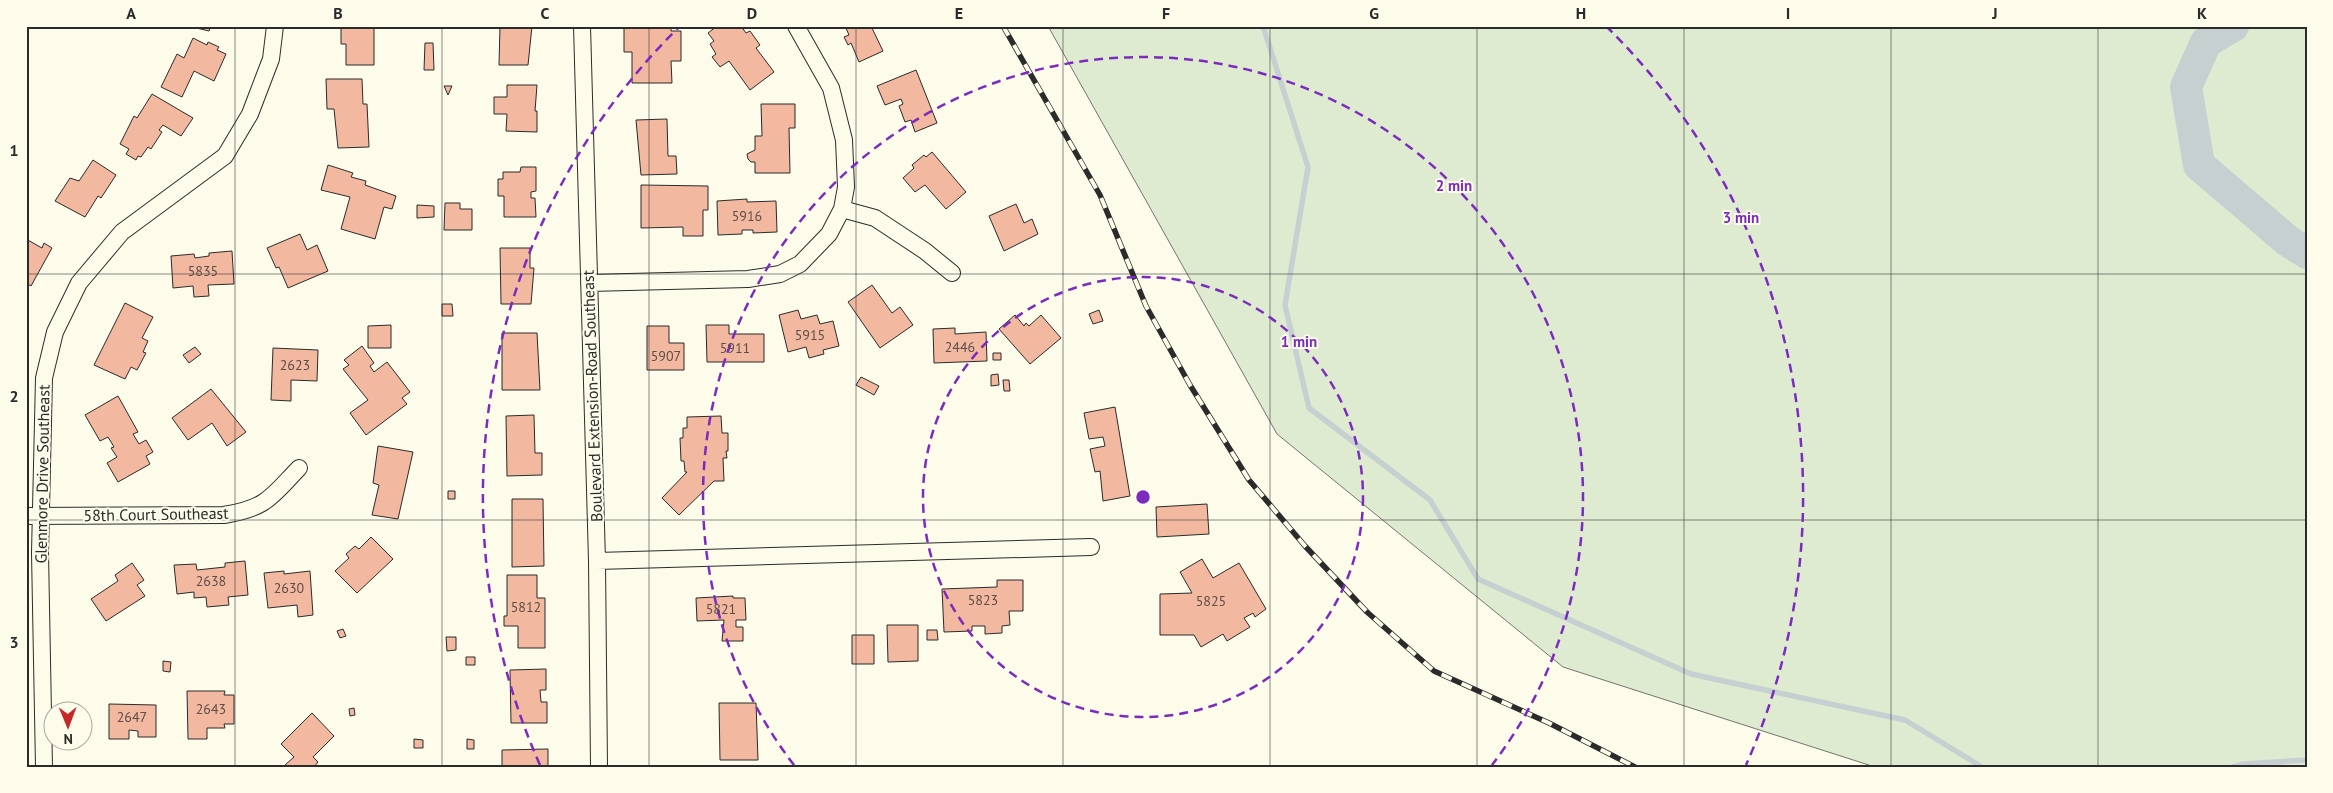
<svg xmlns="http://www.w3.org/2000/svg" width="2333" height="793" font-family="'PT Sans',sans-serif">
<rect width="100%" height="100%" fill="#fdfbea"/>
<path fill="#deebd1" stroke="#74746e" d="M1048,26H2307V767H1875L1563,667L1277,434Z"/>
<g fill="none" stroke-linecap="round" stroke-linejoin="round">
<path stroke="#c7d0d0" stroke-width="5.5" d="M1263,26L1308,167L1285,305L1309,408L1430,500L1478,579L1691,674L1905,720L1982,767
M2233,767L2243,764L2307,760"/>
<path stroke="#c7d0d0" stroke-width="32" d="M2233,26L2206,42L2186,87L2199,165L2288,241L2307,253"/>
</g>
<path fill="#f2b8a0" stroke="#2b2b2b" d="M188,26H211L209,31Z
M341,26H374V65H346V44H341Z
M500,26H532L528,65H499Z
M624,26H671V31H681V61H671L672,83H632V52H624Z
M717,26H741L746,33L750,31L760,45L756,48L774,72L750,90L729,61L720,67L712,57L716,54L710,44L714,41L708,33Z
M845,26H871L883,51L859,62L851,43L848,45L844,37L849,35Z
M193,38L207,45L208,42L219,47L217,50L226,54L214,81L194,71L182,97L161,87L177,54L184,58Z
M425,43H433L434,70H424Z
M916,70L937,123L915,132L911,120L905,122L899,106L903,104L901,99L885,105L877,86Z
M326,79H362L363,104H367L369,147L338,148L334,109H327Z
M507,85H537L535,111H537V132L506,131L507,114H494V97H507Z
M444,86H452L448,95Z
M152,94L193,118L181,136L163,125L159,130L162,132L151,149L148,147L141,157L138,156L136,160L126,154L129,149L120,144L134,116L137,118Z
M761,104H795V128H789L790,173H755V162H751L748,159L747,154L755,150V136H762Z
M667,119L668,156H676L677,174L641,175L636,120Z
M932,152L966,192L946,209L925,185L915,192L903,178L914,168L912,165L924,155L926,157Z
M93,160L116,175L101,198L98,196L85,217L55,201L70,178L79,181Z
M328,165L353,173L351,177L366,181L365,185L396,196L392,209L384,207L375,239L341,229L350,197L321,190Z
M521,167H536V191L531,192V198H535L536,217H504V196H498V179H503V172H520Z
M641,185L708,186V210H703V236H683V227L641,228Z
M747,199V202L776,201L777,232L753,233V230H742V234L718,235L717,201Z
M445,203H460V209H472V230H444Z
M1016,204L1024,223L1032,219L1038,234L1004,251L989,216Z
M417,205L434,206V217L417,218Z
M300,234L307,250L317,245L328,271L288,288L279,267L276,268L267,248Z
M26,239L42,248L44,243L52,248L31,286L26,283Z
M500,248H530V268H534L531,304H501Z
M232,251L234,284L208,285L209,296L194,297L193,286L173,288L171,256L194,254L195,258L209,256V253Z
M872,285L892,313L900,307L913,325L880,348L848,302Z
M125,303L153,317L142,338L148,341L143,352L146,353L137,370L131,367L125,379L94,365Z
M442,304H452L453,316H442Z
M798,310L801,319L817,315L820,324L833,321L839,346L823,350L824,354L809,358L806,347L788,352L779,315Z
M1099,310L1103,321L1093,324L1089,314Z
M1015,315L1024,326L1026,323L1029,326L1041,315L1061,338L1030,364L999,329Z
M391,325V348H368V326Z
M706,325H729V334H764V362H707Z
M647,326H669V343H684V370H647Z
M955,328V334L986,332L987,361L934,363L933,329Z
M502,333H537L540,390H502Z
M362,346L374,363L370,366L374,372L387,362L410,392L402,398L407,404L366,435L350,413L368,400L343,369L349,365L344,360Z
M195,347L201,354L189,363L183,355Z
M273,348L318,350L317,381L291,380V401L271,400Z
M993,353H1001V360H993Z
M998,374L999,385L991,386V375Z
M861,377L879,386L874,395L856,385Z
M1003,380H1009L1010,391H1004Z
M211,389L246,432L227,446L212,423L188,440L172,418Z
M118,396L138,432L133,434L139,444L146,440L153,452L146,456L150,464L118,482L107,463L117,457L111,448L114,447L108,437L100,441L85,415Z
M1115,407L1130,496L1103,501L1100,471L1095,472L1090,449L1105,446L1103,437L1089,439L1084,413Z
M534,415L535,453H542V475L507,476L506,416Z
M721,416L722,433H728V451H726L727,458H723L724,481H714L679,515L662,498L687,472H685L684,461H681L680,438H683V428H687V417Z
M378,446L413,452L398,519L372,515L379,485L373,483Z
M448,491H455V499H448Z
M512,499H543L544,566L512,567Z
M1207,504L1209,534L1157,537L1156,507Z
M371,537L393,559L357,593L335,571L349,558L346,554L355,546L359,549Z
M1202,559L1213,578L1239,563L1266,609L1255,617L1253,613L1244,618L1250,627L1227,641L1223,634L1201,647L1194,635H1160V594L1192,593L1180,572Z
M245,561L248,595L228,597L229,605L207,607L206,597L194,598V592L177,594L174,565L196,564L197,570L225,567V563Z
M132,563L144,580L137,585L145,596L106,621L91,599L118,581L115,575Z
M284,571V574L310,571L313,615L298,617L297,605L268,608L264,573Z
M507,575H537V598H545V648H518V626H504V616H507Z
M997,580H1023V611H1009L1010,625L1002,626V633L985,634V626H972V631L944,632L942,589L997,587Z
M733,596V598H745L746,620H736V627H743V641H722L724,620L697,621L696,598Z
M887,625H918V661L888,662Z
M343,629L346,636L340,638L337,631Z
M927,630H937L938,640H927Z
M852,635H874V664H852Z
M446,637H456V650L447,651Z
M466,657H475V665H466Z
M163,661L171,662L170,672L163,671Z
M546,669V690H540L541,702H547V723H511L510,670Z
M187,691H225L224,695H234V724H224L225,728H207V739H188Z
M719,703H756L758,760H720Z
M109,704L156,705V737H138V731L129,730V739H109Z
M354,708L355,715L350,716L349,709Z
M312,713L334,736L313,757L318,762L314,767H287L285,765L294,757L281,744Z
M414,739L423,740V748H414Z
M467,739L474,740V749H467Z
M548,749V767H502V750Z"/>
<g fill="none" stroke-linecap="round" stroke-linejoin="round">
<g stroke="#2b2b2b" stroke-width="18">
<path id="minor" d="M582,26L597,561L599,767
M842,209L875,218L925,251L952,273
M589,283L748,279L780,274L800,264L829,234L842,209L846,187L844,140L831,88L796,26
M26,516L224,515C267,508 271,497 299,468
M597,561L1091,547
M44,767L40,553L44,378L55,332L79,283L122,232L225,156L250,114L271,59L275,26"/>
</g>
<use href="#minor" stroke="#fdfbea" stroke-width="16"/>
<g stroke="#2b2b2b" stroke-width="5.5">
<path id="rail" d="M1003,26L1100,195L1146,306L1190,385L1249,480L1305,546L1367,612L1434,671L1549,723L1635,767"/>
</g>
<use href="#rail" stroke="#fdfbea" stroke-width="4" stroke-dasharray="11" stroke-linecap="butt"/>
</g>
<path fill="none" stroke="#2b2b2b" stroke-width="1" stroke-opacity="0.55" d="M235,26V767M442,26V767M649,26V767M856,26V767M1063,26V767M1270,26V767M1477,26V767M1684,26V767M1891,26V767M2098,26V767M26,274H2307M26,520H2307"/>
<g fill="none" stroke="#7b2cbf" stroke-width="2.5" stroke-dasharray="9 6">
<circle cx="1143" cy="497" r="220"/>
<path d="M794 765A440 440 0 1 1 1492 765"/>
<path d="M540 765A660 660 0 0 1 680 26M1606 26A660 660 0 0 1 1746 765"/>
</g>
<g text-anchor="middle" stroke-width="4" stroke-linejoin="round" paint-order="stroke">
<g font-size="14" fill="#5d4e48">
<text x="747" y="221">5916</text>
<text x="203" y="276">5835</text>
<text x="810" y="340">5915</text>
<text x="960" y="352">2446</text>
<text x="735" y="353">5911</text>
<text x="666" y="361">5907</text>
<text x="295" y="370">2623</text>
<text x="211" y="586">2638</text>
<text x="289" y="593">2630</text>
<text x="983" y="605">5823</text>
<text x="1211" y="606">5825</text>
<text x="526" y="612">5812</text>
<text x="721" y="614">5821</text>
<text x="211" y="714">2643</text>
<text x="132" y="722">2647</text>
</g>
<g font-size="16" fill="#2b2b2b" stroke="#fdfbea">
<text transform="translate(592 396) rotate(-92)" y="6">Boulevard Extension-Road Southeast</text>
<text transform="translate(42 474) rotate(-89)" y="6">Glenmore Drive Southeast</text>
<text transform="translate(156 514) rotate(-1)" y="6">58th Court Southeast</text>
</g>
</g>
<circle cx="1143" cy="497" r="8" fill="#7b2cbf" stroke="#fdfbea" stroke-width="2.5"/>
<g font-size="15" text-anchor="middle" font-weight="bold" fill="#7b2cbf" stroke="#fdfbea" stroke-width="4" stroke-linejoin="round" paint-order="stroke">
<text x="1454" y="191">2 min</text>
<text x="1741" y="223">3 min</text>
<text x="1299" y="347">1 min</text>
</g>
<rect width="2333" height="793" fill="none" stroke="#fdfbea" stroke-width="55"/>
<g transform="translate(68 726) rotate(179)"><circle r="24" fill="#fdfbea" stroke="#a9a89e"/>
<path d="M0-4L9 19L0 12L-9 19Z" fill="#c62828"/>
<text y="-8" font-size="14" font-weight="bold" text-anchor="middle" fill="#2b2b2b">N</text>
</g>
<rect x="28" y="28" width="2278" height="738" fill="none" stroke="#2b2b2b" stroke-width="2"/>
<g font-size="16" text-anchor="middle" font-weight="bold" fill="#2b2b2b">
<text x="131" y="19">A</text>
<text x="338" y="19">B</text>
<text x="545" y="19">C</text>
<text x="752" y="19">D</text>
<text x="959" y="19">E</text>
<text x="1166" y="19">F</text>
<text x="1374" y="19">G</text>
<text x="1581" y="19">H</text>
<text x="1788" y="19">I</text>
<text x="1995" y="19">J</text>
<text x="2202" y="19">K</text>
<text x="14" y="156">1</text>
<text x="14" y="402">2</text>
<text x="14" y="648">3</text>
</g>
</svg>
